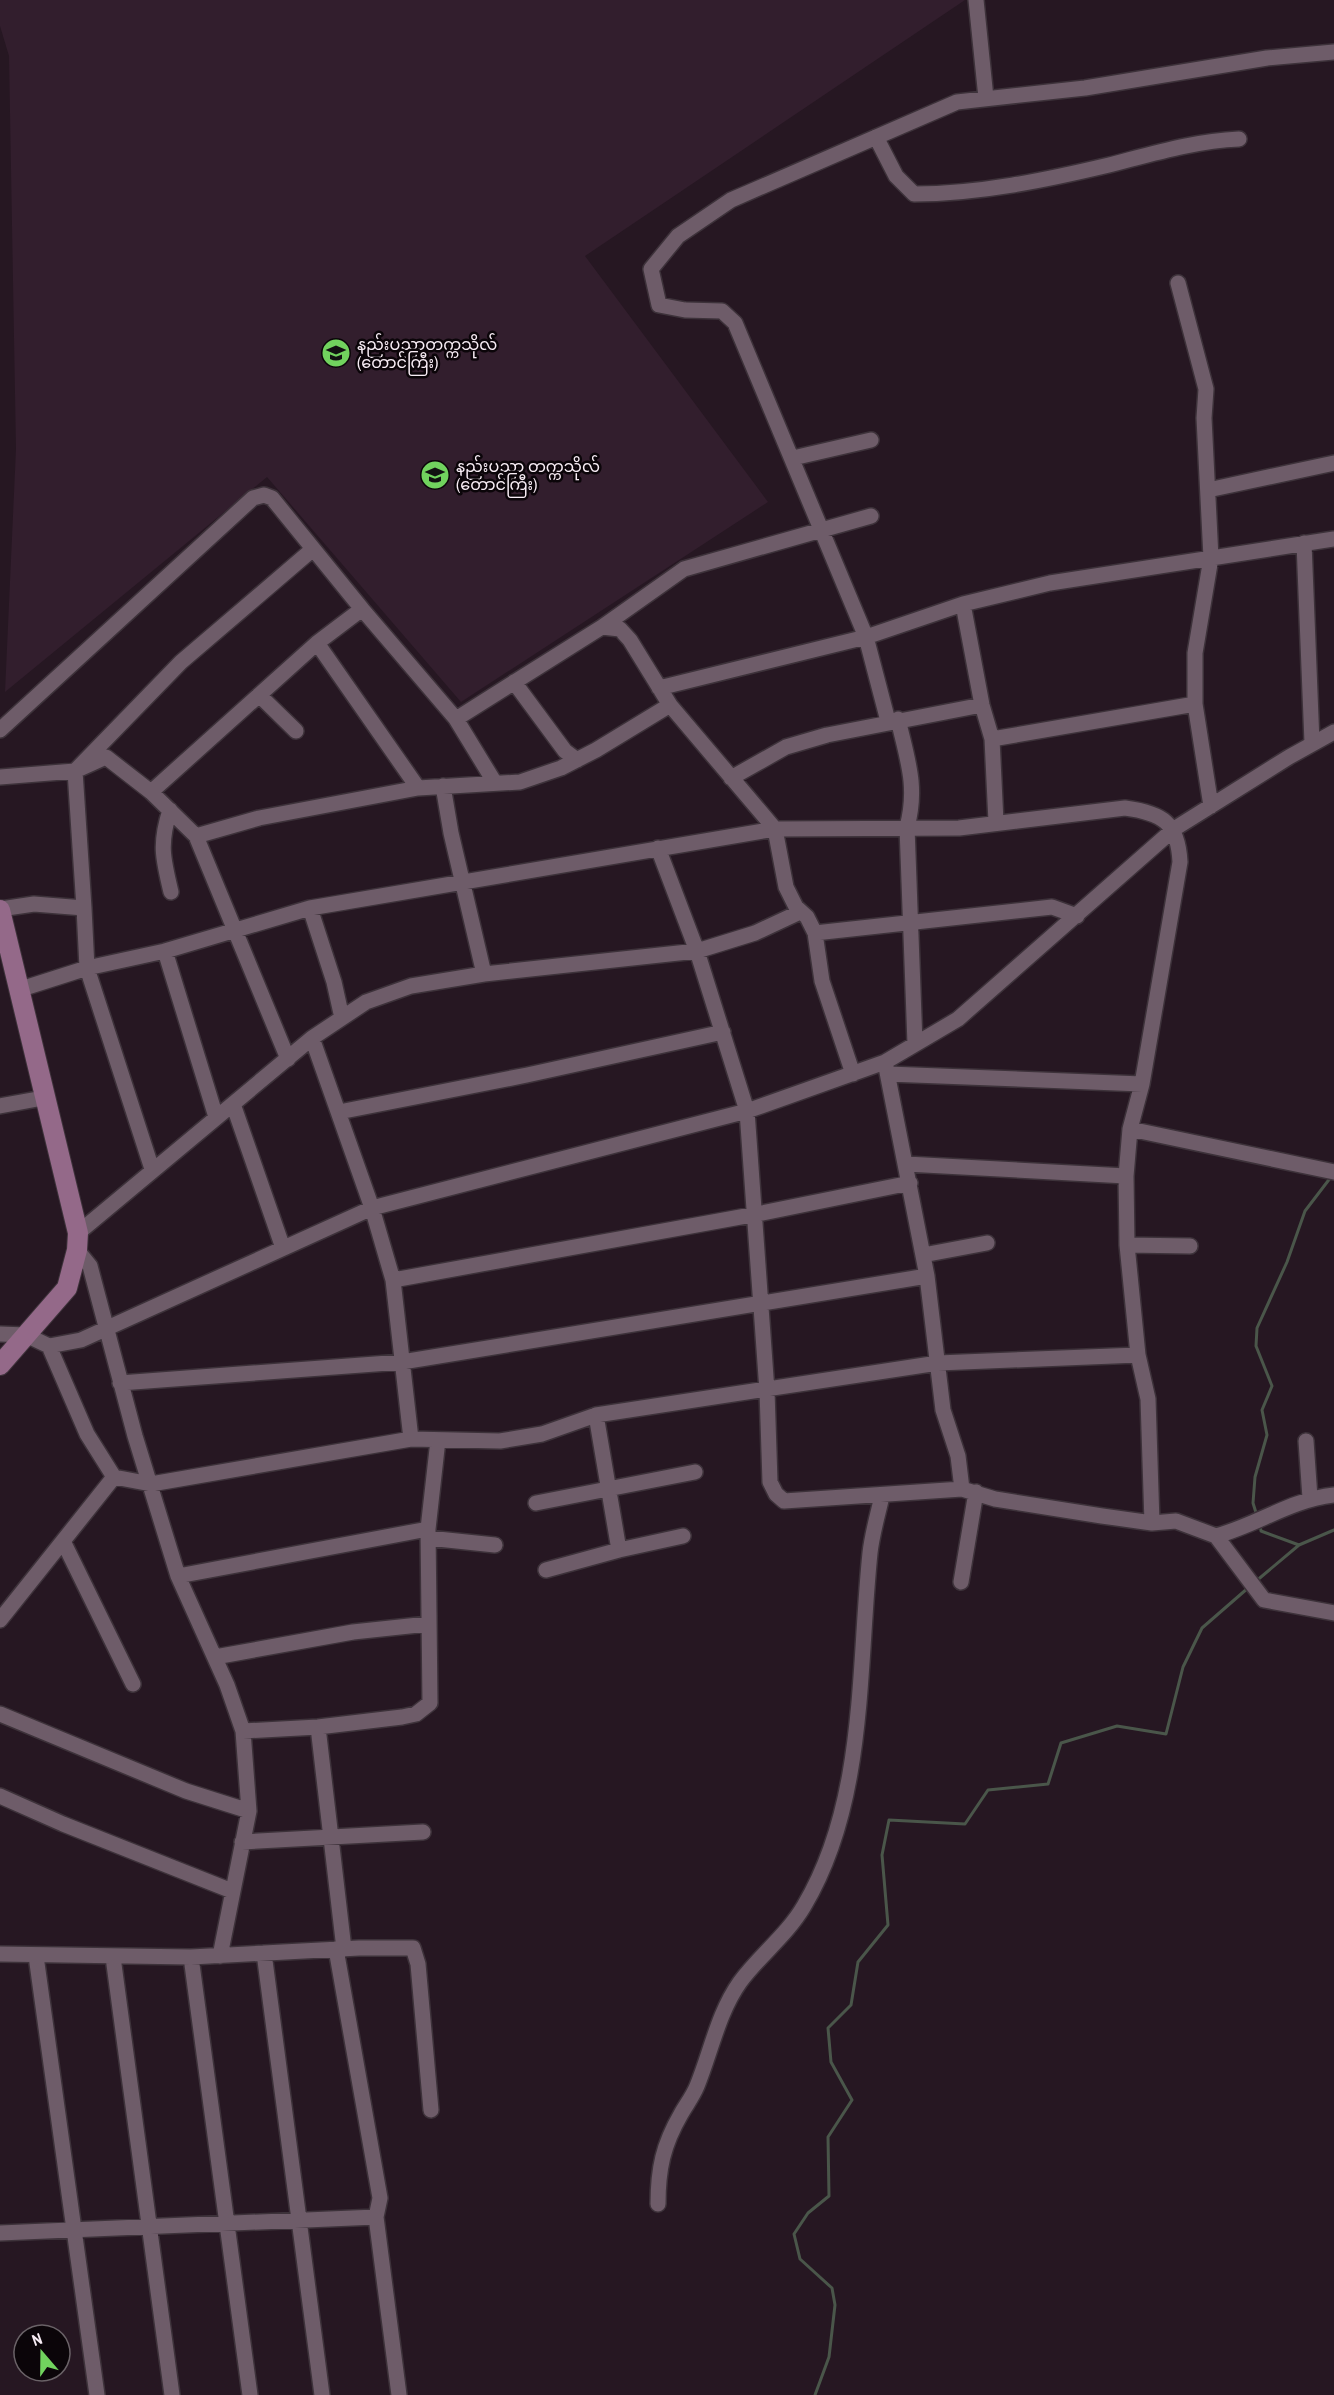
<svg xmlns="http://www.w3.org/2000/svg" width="1334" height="2395" font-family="'Archivo Narrow','Noto Sans Myanmar',sans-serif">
<rect width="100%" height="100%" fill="#261722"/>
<path fill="#321e2d" d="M0,0H965L585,256L768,502L461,702L267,477L5,692L16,449L9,56L0,26Z"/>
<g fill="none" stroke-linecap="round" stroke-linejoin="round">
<path stroke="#4a564a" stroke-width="3" d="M1257,1516L1253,1503L1255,1477L1267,1435L1262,1410L1272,1386L1256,1346L1257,1328L1287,1262L1305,1211L1331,1177
M1260,1525L1261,1531L1299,1545
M1255,1582L1299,1545L1334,1530
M815,2395L829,2357L835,2305L832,2288L800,2259L794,2234L808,2213L829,2196L828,2137L852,2100L831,2062L828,2028L851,2005L858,1962L888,1925L882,1855L889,1820L965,1824L988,1790L1048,1784L1061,1743L1117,1726L1166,1734L1183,1667L1202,1628L1248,1588"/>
<g stroke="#3d323a" stroke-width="18">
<path id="minor" d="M976,0L986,98
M876,137L896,176L914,194C979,194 1046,180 1109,165C1152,154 1194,141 1239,139
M1178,283L1206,389L1204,418L1211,558L1195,653V704L1211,806
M793,458L871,440
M1208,490L1334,463
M1304,543L1312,743
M963,604L982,705L992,739L996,822
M602,627L684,569L871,516
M317,643L418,788
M514,682L565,751L577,760
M659,688L866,637L963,604L1050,583L1334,539
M259,695L296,731
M456,719L602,627L620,629L630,640L670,705L775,829L786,887L796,907L807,917L815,933L822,981L853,1074
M898,719C907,759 918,786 907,827L915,1044
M888,721L866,637L735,323L722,311L685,310L659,305L651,269L678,236L731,200L957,102L1085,88L1267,58L1334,52
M0,730L253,498L264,495L272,498L362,609
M992,739L1195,704
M0,777L75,771L106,757L151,792L196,836L288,1059
M731,778L786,747L827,735L982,705
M443,786L451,833L484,974
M151,792L317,643L362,609L456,719L495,783
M170,810C159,844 163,859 171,892
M196,836L259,818L418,788L520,782L561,768L596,750L670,705
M658,848L697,951L747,1111L767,1391L770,1482L776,1494L784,1501L962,1489
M84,908L87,968L152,1169
M310,908L334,982L342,1018
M0,909L34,904L84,908L75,771L181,662L313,549
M815,933L1052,907L1077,916
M165,951L216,1117
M18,990L87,968L165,951L310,908L775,829L959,828L1125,808C1163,813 1178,823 1180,862L1142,1084L1130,1129L1126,1176L906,1164
M312,1038L372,1208L393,1280L411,1439
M885,1062L927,1276L943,1410L958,1456L962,1489L995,1499L1102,1516L1152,1523L1176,1521L1216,1536L1264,1600L1334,1613
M888,1074L1142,1084
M233,1104L283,1248
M0,1106L43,1098
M339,1112L527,1075L723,1032
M1130,1129L1334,1172
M1126,1176L1127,1245
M78,1233L312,1038L366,1002L411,986L484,974L697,951L755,933L800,912
M77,1250L90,1266L135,1436L178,1576L227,1685L243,1731L249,1811L220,1956
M923,1255L987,1243
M393,1280L757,1214L910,1183
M0,1334L26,1335L49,1346L81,1340L372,1208L747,1111L885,1062L958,1019L1174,829L1289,757L1334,732
M120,1383L402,1362L927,1276
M596,1415L619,1550
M1306,1441L1310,1498
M114,1477L151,1484L411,1439L500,1441L542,1434L596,1415L938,1363L1138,1355
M536,1503L695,1472
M1152,1523L1148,1399L1138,1355L1127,1245L1190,1246
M1216,1536C1257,1525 1290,1500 1334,1495
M428,1538L495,1545
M63,1541L133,1684
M546,1570L619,1550L683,1536
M178,1576L428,1529
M961,1582L976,1492
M0,1620L114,1477L87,1434L49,1346
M215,1657L353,1632L428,1624
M0,1714L186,1791L249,1811
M318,1727L344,1949
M243,1731L318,1727L402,1717L416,1714L430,1703L428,1529L438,1440
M0,1796L63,1824L232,1891
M242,1842L423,1832
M336,1949L380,2198L376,2217L399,2395
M264,1953L322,2395
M0,1954L191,1957L359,1948H413L418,1964L431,2110
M36,1956L97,2395
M113,1957L172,2395
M191,1957L250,2395
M658,2204C658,2169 663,2145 681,2114C686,2105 693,2096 697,2086C711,2052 718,2013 740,1982C760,1955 787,1935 804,1906C866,1802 858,1669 870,1553C872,1534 878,1514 882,1496
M0,2233L376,2217"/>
</g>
<g stroke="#3d323a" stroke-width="22">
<path id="major" d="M0,910L78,1233L77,1250L67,1288L0,1365"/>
</g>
<use href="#minor" stroke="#6e5c69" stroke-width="15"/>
<use href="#major" stroke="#946989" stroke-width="20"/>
</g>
<defs>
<g id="university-disc" transform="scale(1.5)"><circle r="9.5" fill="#71d35e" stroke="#0b0509"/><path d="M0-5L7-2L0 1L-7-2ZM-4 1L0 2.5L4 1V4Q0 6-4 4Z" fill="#111"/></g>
</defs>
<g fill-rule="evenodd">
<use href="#university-disc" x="336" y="353"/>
<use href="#university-disc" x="435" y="475"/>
</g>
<g text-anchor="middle" stroke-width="5" stroke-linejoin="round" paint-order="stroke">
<g font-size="16" fill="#f8edf5" stroke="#0b0509" text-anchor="start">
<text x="357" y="350">နည်းပညာတက္ကသိုလ်<tspan x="357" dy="18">(တောင်ကြီး)</tspan></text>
<text x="456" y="472">နည်းပညာ တက္ကသိုလ်<tspan x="456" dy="18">(တောင်ကြီး)</tspan></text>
</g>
</g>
<g transform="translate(42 2353) rotate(340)"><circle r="28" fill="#0b0509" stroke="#6a6267" stroke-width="1.5"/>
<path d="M0-4.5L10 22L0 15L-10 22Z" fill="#71d35e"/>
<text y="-9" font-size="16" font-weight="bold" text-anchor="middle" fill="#f8edf5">N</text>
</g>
</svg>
